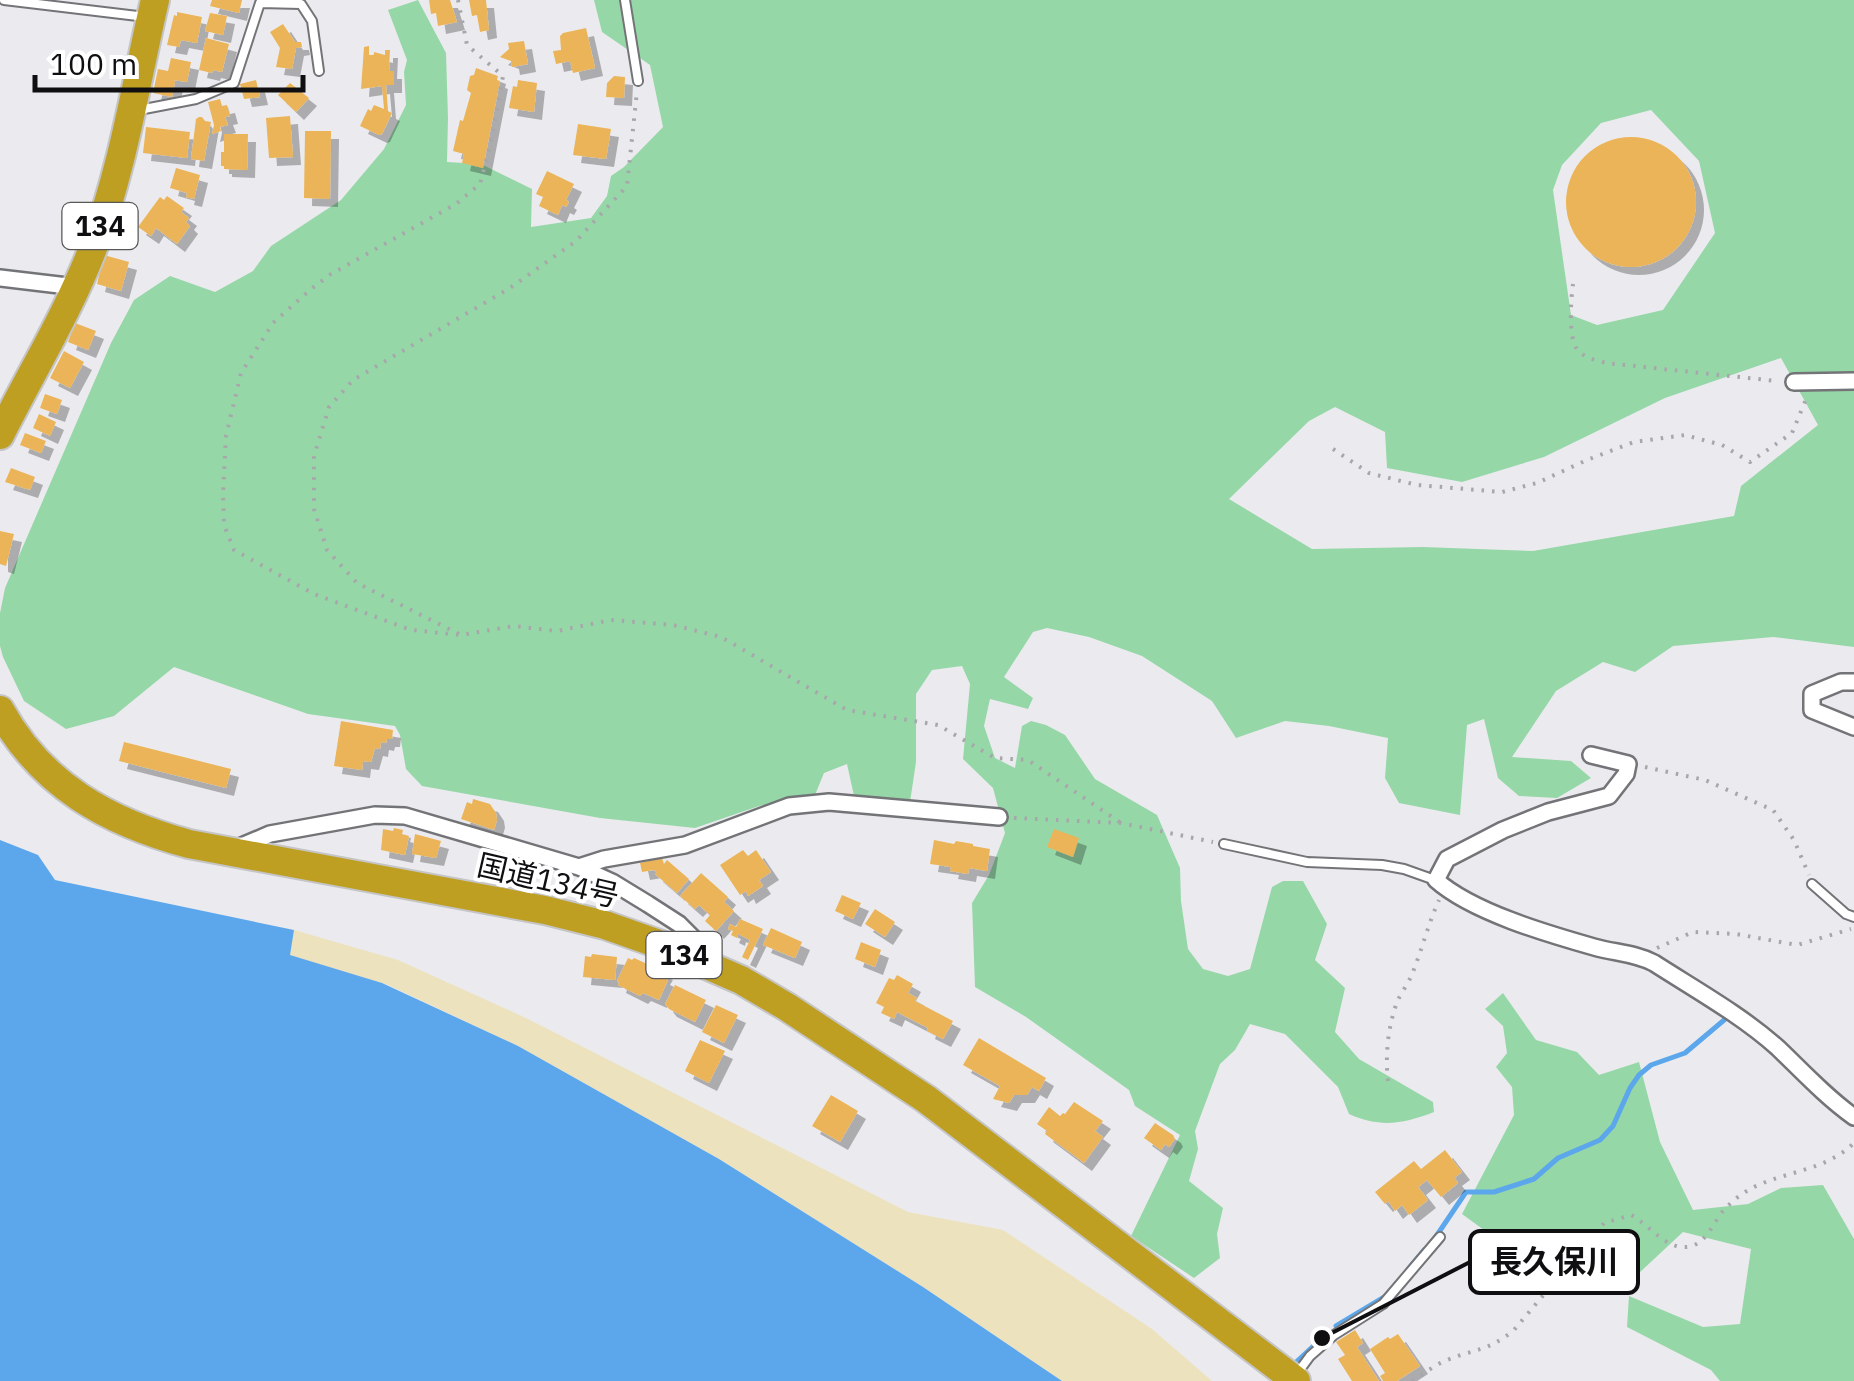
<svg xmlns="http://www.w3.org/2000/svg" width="1854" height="1381" font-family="'IBM Plex Sans','Noto Sans JP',sans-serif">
<defs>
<filter id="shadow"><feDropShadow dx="8" dy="8" stdDeviation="0" flood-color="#0004"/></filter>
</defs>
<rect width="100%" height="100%" fill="#ebebef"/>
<path fill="#96d7a8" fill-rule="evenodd" d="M418,0L446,53L448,118L447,162L481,164L532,189L531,227L591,218L607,196L611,176L624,167L663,127L650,65L602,32L594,0H1854V647L1773,637L1673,646L1635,672L1603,662L1556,691L1512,757L1571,761L1591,778L1557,798L1519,796L1498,778L1484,719L1467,725L1460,815L1399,803L1385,778L1388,738L1329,726L1285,721L1236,738L1212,701L1142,656L1089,637L1047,628L1033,632L1004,677L1033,698L1028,709L990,699L984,726L995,758L1015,768L1022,726L1031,721L1046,725L1065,735L1095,779L1157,815L1180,868L1181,901L1188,949L1203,969L1228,976L1250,969L1272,887L1283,881H1303L1327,924L1315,960L1345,988L1335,1032L1359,1059L1433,1102L1434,1112C1403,1124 1380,1128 1349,1114L1338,1087L1285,1034L1250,1024L1235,1050L1220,1064L1195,1131L1198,1149L1189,1181L1223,1208L1217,1234L1220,1258L1194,1278L1131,1236L1180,1135L1135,1106L1129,1090L1026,1017L975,987L972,903L989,875L1005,833L993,788L963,759L970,684L962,666L932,670L916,694V762L910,802L854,796L847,764L824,773L815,795L759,806L695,828L600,818L422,786L406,769L400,735L395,726L308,714L174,667L114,716L66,729L24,701L3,657L0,646V613L5,588L111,343L134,300L170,276L215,292L253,271L271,246L341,200L384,149L406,105L404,72L407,60L388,10ZM1651,110L1699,161L1715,233L1663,310L1597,325L1571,315L1553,190L1562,165L1601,123ZM1781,358L1818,425L1741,486L1734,516L1533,551L1423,547L1312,549L1229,499L1309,421L1335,407L1385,432L1387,468L1462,482L1544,457L1665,398Z
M1503,993L1536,1040L1577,1052L1599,1075L1639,1062L1660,1142L1693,1210L1748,1204L1781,1188L1823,1185L1854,1239V1381H1720L1711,1370L1627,1327L1629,1296L1703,1327L1740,1324L1751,1249L1683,1232L1638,1274L1601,1267L1555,1237L1514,1252L1462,1214L1514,1115L1512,1087L1496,1067L1507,1053L1503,1026L1485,1009Z"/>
<path fill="#ece2bd" d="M294,930L398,960L526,1018L908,1212L1003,1230L1152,1329L1212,1381H1062L923,1287L719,1159L518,1046L388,985L289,955Z"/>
<path fill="#5ca7ec" d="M0,840L38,855L55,880L294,930L290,955L382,983L518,1046L719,1159L923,1287L1062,1381H0Z"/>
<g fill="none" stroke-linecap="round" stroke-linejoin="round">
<path stroke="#5ca7ec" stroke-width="5" d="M1435,1238L1466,1192H1494L1534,1179L1558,1158L1600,1140L1613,1126L1630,1088L1639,1075L1651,1065L1685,1053L1730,1015
M1409,1268L1424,1250
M1336,1326L1386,1296
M1293,1365L1322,1338"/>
</g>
<path fill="#ebb458" filter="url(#shadow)" d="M212,0H242L239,13L210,6Z
M429,0H450L457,22L438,26L436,13L431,14Z
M469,0H486L489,30L480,32L477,15L472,16Z
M177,12L202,17L197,43L181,40L179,47L167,45L174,15L177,16Z
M210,13L227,16L223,35L205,31Z
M283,24L295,42H301L302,47L296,48L292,69L276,67L280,48L270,32Z
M586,28L595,68L573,73L570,61L556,64L553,51L561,50L560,36L563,33Z
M206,38L229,44L222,72L213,70L212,73L199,70Z
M524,41L528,64L512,67L511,61L500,57L509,49L508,43Z
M369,46V55H374V52L385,55V50H390L389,71H394V85H386L388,111L392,113L382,134L379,135L360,126L368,109L371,111L374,105L384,109L382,86L361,89L364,47Z
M171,58L191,62L187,82L174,80L175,82L172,97L153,93L158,69L168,71Z
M476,68L498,76L497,80L500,81L483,168L462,163L464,154L453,151L460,120L463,121L471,93L467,90L470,76L474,75Z
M614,76L625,77L624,98L606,97L607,83Z
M256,80L260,97L244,99L240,84Z
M518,80L537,83L534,112L509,108L513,86L517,87Z
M290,83L309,98L296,112L278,95Z
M220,99L222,106L227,105L230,116L225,117L228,125L220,127L221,131L212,134L214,125L208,102Z
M290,116L293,157L269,158L266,118Z
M199,117H202L205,121L211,122L204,161L191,159L196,119Z
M578,124L611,129L606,159L573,155Z
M146,127L190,132L187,158L143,153Z
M305,131H331L330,199L304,198Z
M224,134H248L247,170L224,169V166H221V152H224Z
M1566 202a65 65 0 1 1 130 0a65 65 0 1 1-130 0Z
M176,168L200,175L194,199L186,197L187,193L170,188Z
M547,171L574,184L566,200L569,202L566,207L562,205L558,215L539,206L543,197L536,194Z
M167,196L184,208L181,212L189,218L186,222L190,226L177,244L156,228L151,236L138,227L160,197L164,200Z
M104,255L129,262L121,291L97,284Z
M75,323L96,331L88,350L68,342Z
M64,351L84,362L70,388L50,378Z
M45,394L62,400L57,414L40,408Z
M39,414L56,422L50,436L33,428Z
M25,433L46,441L41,453L20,445Z
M11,468L35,477L30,490L5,482Z
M0,531L14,534L6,566L0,564Z
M341,721L393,730L392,739H387L386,743L381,742L380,749L375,748L371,762L363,761L362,770L334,766Z
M124,742L231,769L226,788L119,761Z
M473,799L490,804L496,813L497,820L494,830L461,819L467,802L472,804Z
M394,828L403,830L402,834L409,836L405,855L381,850L383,829L393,831Z
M1054,829L1079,838L1073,857L1047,847Z
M415,834L441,841L436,858L412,854Z
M934,840L954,844L956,841L973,844V846L990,849L987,871L969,868L968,874L950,871L951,867L930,864Z
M743,850L748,856L756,850L771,872L759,880L763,886L748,896L746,891L740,895L720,865Z
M662,858L664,864L667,860L689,879L677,893L655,874L657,872L654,870L642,872L640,863Z
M701,873L728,897L724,902L734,911L716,931L705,921L710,915L699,905L695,909L680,896Z
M842,895L861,903L853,919L835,911Z
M875,909L895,922L885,937L865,924Z
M740,919L763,929L748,960L742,957L750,940L738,934L737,938L731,935L733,931L728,929L730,924L736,927Z
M771,928L802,942L795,958L763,945Z
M861,942L881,950L875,967L855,959Z
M592,954L617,957L615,980L583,977L585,956L591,957Z
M628,958L632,960L634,958L665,972L662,977L668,980L659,1000L643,993L640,996L618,985L619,982L617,981Z
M897,975L913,984L908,993L917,998L915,1001L953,1021L943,1039L927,1031L928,1028L897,1012L894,1019L881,1013L884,1007L876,1003L889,978L894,980Z
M675,985L706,1000L695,1022L669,1009L665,1004Z
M716,1005L738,1015L724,1043L702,1032Z
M979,1038L1046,1078L1039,1091L1032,1087L1027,1095H1014L1009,1103L993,1099L1000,1086L963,1065Z
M700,1040L725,1051L709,1083L685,1071Z
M831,1095L858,1111L840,1142L812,1126Z
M1074,1102L1103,1121L1095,1131L1103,1137L1084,1163L1045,1134L1047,1131L1037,1124L1049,1107L1060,1116L1063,1113L1065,1114Z
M1155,1123L1173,1135L1175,1139L1169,1147L1165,1144L1161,1150L1144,1138Z
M1445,1150L1462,1172L1454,1178L1458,1183L1441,1197L1427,1180L1418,1187L1428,1200L1409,1215L1402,1205L1395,1211L1388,1201L1385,1204L1375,1192L1414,1161L1421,1169Z
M1355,1330L1363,1343L1357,1347L1379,1381H1352L1338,1359L1345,1355L1336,1342Z
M1398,1334L1420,1366L1397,1381H1383L1380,1376L1385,1373L1370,1349L1388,1337L1390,1339Z"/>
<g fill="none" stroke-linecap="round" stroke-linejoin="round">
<g stroke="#737477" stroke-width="12">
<path id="lane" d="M4,0L146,17
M625,0L638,81
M139,110L196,99L234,83L260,3L301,4L312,21L319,71
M1224,844L1307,862L1382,865L1404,869L1435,880
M1812,884L1846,914L1854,917
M1296,1375L1310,1356L1334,1335L1383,1304L1440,1237"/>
</g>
<g stroke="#737477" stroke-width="20">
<path id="street" d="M0,278L76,287
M1794,382L1854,381
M1854,682H1841L1812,694V710L1854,727
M1591,755L1628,764L1626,774L1609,796L1548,812L1503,830L1447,859L1436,880C1472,912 1548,934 1594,947C1615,953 1635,953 1654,963C1696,990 1741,1015 1778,1048C1803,1072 1826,1097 1854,1117
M237,848L270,834L375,815L405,816L579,867L612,882L648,904L679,924L696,941L691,958
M579,867L604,859L685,845L789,806L829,802L999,817"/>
</g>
<g stroke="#c5c5c6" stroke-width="32">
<path id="highway" d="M0,435C31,373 68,313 93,248C123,169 136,82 155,0
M0,710C42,786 108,822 189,844L545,910L605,925L656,943L741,980L787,1007L926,1099L1296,1381"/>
</g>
<path stroke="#a7a7ab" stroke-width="4" stroke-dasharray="2.5 8" stroke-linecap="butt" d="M458,0L467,45L503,76L491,142L480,184L456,204L331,274L311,289L273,323L241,373L226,436L223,493L224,525L234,550L314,594L411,630L461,635L514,626L557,631L611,620L673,625L721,637L847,710L938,725L995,758L1028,760L1121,823
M1573,284C1571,299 1568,337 1577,349C1584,358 1596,360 1606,363L1777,381
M1333,449L1369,473L1417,485L1502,492L1537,483L1587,460L1634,442L1685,435L1722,445L1750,462L1792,433L1807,397
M459,634L357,583L327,550L314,509V456L329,407L353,380L510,288L576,241L627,186L637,91
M1645,767L1705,780L1773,810L1794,840L1809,875
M1014,818L1121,823L1213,842
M1657,948L1693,932L1736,934L1797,945L1851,929
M1388,1081C1385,1055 1388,1027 1397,1002C1401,993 1408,984 1412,974C1422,950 1428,924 1439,900
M1412,1381C1423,1374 1435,1365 1447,1360C1474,1349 1489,1351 1514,1330L1604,1223L1631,1215C1650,1225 1668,1253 1692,1246C1707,1241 1714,1222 1723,1211C1731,1202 1743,1192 1754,1187C1787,1171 1827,1170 1854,1143"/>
<use href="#lane" stroke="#fff" stroke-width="8"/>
<use href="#street" stroke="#fff" stroke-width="15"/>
<use href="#highway" stroke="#be9f21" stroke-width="28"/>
</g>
<g text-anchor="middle" stroke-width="8" stroke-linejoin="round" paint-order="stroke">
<g fill="#fff" stroke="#575758" stroke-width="2.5">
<rect x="62.5" y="203" width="75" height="46" rx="8"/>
<rect x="646.5" y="932" width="75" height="46" rx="8"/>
</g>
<g font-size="28" font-weight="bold" fill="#0f0f11">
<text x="100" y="236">134</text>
<text x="684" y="965">134</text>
</g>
<g font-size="30" fill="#0f0f11" stroke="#fff">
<text transform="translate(548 881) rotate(13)" y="10">国道134号</text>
</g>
</g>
<path fill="none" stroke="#0f0f11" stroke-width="4" d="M1322 1338L1470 1262"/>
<circle fill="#0f0f11" stroke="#fff" stroke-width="4" cx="1322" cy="1338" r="10"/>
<rect fill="#fff" stroke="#0f0f11" stroke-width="4" x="1470" y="1231" width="168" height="62" rx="10"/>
<g font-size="32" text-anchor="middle" font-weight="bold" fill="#0f0f11">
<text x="1554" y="1273">長久保川</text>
</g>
<path d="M35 75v15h268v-15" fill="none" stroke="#0f0f11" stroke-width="5"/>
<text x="50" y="75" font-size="30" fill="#0f0f11" stroke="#ffffff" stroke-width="8" paint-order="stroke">100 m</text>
</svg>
